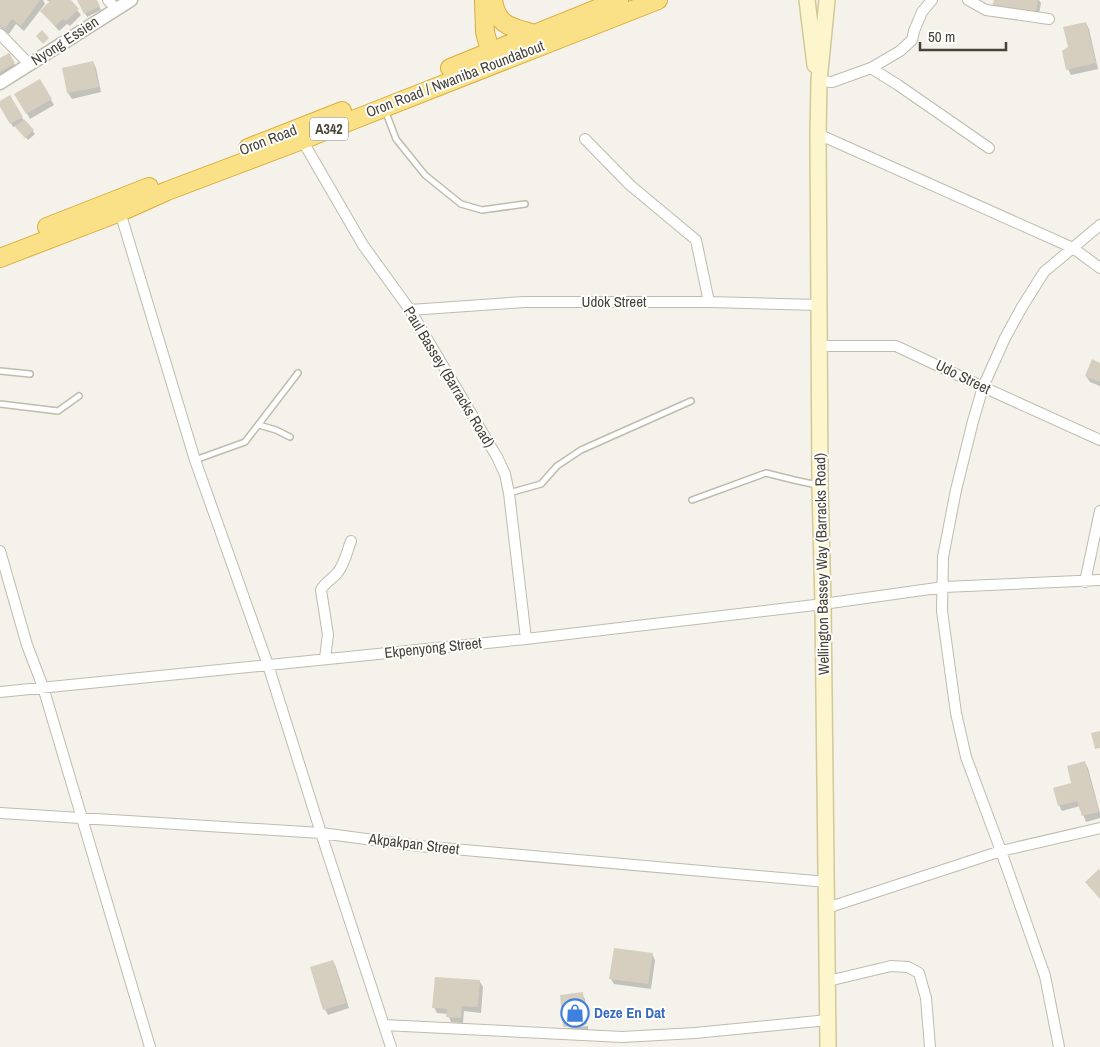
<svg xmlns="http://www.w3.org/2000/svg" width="1100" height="1047" font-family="'Archivo Narrow',sans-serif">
<rect width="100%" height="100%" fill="#f4f2ea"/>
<path fill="#0003" d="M0,0H43L45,4L24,31L16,24L9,34L0,27Z
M47,0H69L81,15L70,26L67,24L59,31L42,11L51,3Z
M78,0H96L101,10L87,17Z
M995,0H1039L1041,3L1038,20Z
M1086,23L1089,29L1098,69L1071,75L1068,69L1069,47Z
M9,54L17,70L0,79V59Z
M93,62L96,68L101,92L72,99L68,93L64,68Z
M39,80L54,105L30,119L16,94Z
M10,96L24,121L35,134L28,140L16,126L13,127L0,104V102Z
M1100,364V386L1090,382L1086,376Z
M1085,763L1088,768L1100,813V818L1086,822L1080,806L1062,811L1059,805Z
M652,954L655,960L651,989L614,984L611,979Z
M333,961L336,967L349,1008L328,1015L325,1009Z
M480,982L483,987L481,1013L464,1011L463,1023L451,1022L448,1014L437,1013L434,1007Z
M582,994L585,999L587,1024L565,1026V1028V1027Z
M588,1026V1030L568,1032L565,1028Z"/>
<path fill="#d6cfbf" d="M0,0H40L21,26L12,19L5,29L0,25Z
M51,0H71L79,9L66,21L63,19L55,26L40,11Z
M77,0H97L100,6L84,14Z
M994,0H1038L1035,15L992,6Z
M1086,22L1096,63L1066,70L1062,51L1068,47L1063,27Z
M42,30L49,38L43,44L36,36Z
M9,53L15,63L0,72V58Z
M93,61L99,87L67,93L62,68Z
M40,79L52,99L26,114L14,94Z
M10,95L23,117L10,124L0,107V101Z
M24,119L34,130L25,138L15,127Z
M1092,359L1100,363V382L1085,376Z
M1100,731V748L1095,749L1091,733Z
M1085,761L1099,812L1082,816L1077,801L1058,806L1053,788L1071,783L1067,766Z
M1099,869L1100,871V899L1085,882Z
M614,948L653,953L648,984L609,979Z
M333,960L346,1003L323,1010L310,967Z
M435,977L480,980L478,1007L462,1006L461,1018L446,1017L447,1009L432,1008Z
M583,992L586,1025L563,1027L560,995Z"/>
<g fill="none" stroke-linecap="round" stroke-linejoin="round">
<g stroke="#c0bbac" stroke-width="8">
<path id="service" d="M385,110L396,139L425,175L461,204L482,210L525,204
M0,371L30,374
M0,404L58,411L79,396
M259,425L276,430L290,437
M195,460L245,442L298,373
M509,493L541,484L557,466L581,450L691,401
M692,500L766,473L794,480L817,485"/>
</g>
<g stroke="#c0bbac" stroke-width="12">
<path id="minor" d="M108,0L116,9
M968,0L986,10L1049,19
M0,34L29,64
M871,68L898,85L989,148
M819,81L832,82L871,68L900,51L912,40L914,31L922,12L932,0
M818,134L1073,248L1100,268
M585,139L630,185L696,240L709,302
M302,140L363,245L410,310L497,457L505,474L509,493L526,639
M120,212L195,460L268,665L321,833L391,1047
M410,310L524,302H709L819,305
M819,346H896L983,387L1100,440
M0,551L27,645L43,687L150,1047
M1085,582L1100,511
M325,658L328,635L321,590C325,582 333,579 338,572C345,563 347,551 351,541
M0,692L526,639L823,604L944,587L1100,580
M0,813L321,833L419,846L827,882
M827,908L1001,851L1100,828
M828,981L891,966L908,967L919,973L926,998L930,1047
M384,1025L622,1037L695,1033L828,1020
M1059,1047L1045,976L1001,851L966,757L956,713L942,611L943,557L956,490L973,421L983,387L1005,338L1022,307L1044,272L1100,225"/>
</g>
<g stroke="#c0bbac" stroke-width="15">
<path id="tertiary" d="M0,83L131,0"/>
</g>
<g stroke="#d2c99a" stroke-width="18">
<path id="secondary" d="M807,0L815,65
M827,0L819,81L818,134L820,485L823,604L828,1047"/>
</g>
<g stroke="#d9ae3f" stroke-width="20">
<path id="trunk" d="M484,0L485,32L490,51
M493,0C497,27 512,27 535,34
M450,68L619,0
M248,148L342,111
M47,227L149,187
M0,258L120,212L167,191L302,140L658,0"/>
</g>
<use href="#service" stroke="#fff" stroke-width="5"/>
<use href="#minor" stroke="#fff" stroke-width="10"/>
<use href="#tertiary" stroke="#fff" stroke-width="12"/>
<use href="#secondary" stroke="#fdf5cb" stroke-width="15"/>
<use href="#trunk" stroke="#fae086" stroke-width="18"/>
</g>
<defs>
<g id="shop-ring" transform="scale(1.4375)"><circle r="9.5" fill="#fff" stroke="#3f7fe0" stroke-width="1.5"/><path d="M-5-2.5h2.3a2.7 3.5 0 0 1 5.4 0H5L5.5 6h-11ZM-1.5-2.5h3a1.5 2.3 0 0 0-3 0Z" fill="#3f7fe0"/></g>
</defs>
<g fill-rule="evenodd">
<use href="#shop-ring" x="575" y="1013"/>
</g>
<g text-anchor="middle" stroke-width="4" stroke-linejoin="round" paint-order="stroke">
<rect fill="#fff" stroke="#7f7b74" stroke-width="1" x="310" y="117.5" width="38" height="23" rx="4"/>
<g font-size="14" font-weight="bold" fill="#484338">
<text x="329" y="134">A342</text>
</g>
<g font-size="15" fill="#484338" stroke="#fff">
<text transform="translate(65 41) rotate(-33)" y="5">Nyong Essien</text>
<text transform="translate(455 79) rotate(-21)" y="5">Oron Road / Nwaniba Roundabout</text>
<text transform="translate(268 140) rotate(-21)" y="5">Oron Road</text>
<text x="614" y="307">Udok Street</text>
<text transform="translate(449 377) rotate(59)" y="5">Paul Bassey (Barracks Road)</text>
<text transform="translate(963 377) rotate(26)" y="5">Udo Street</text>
<text transform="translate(822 564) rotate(-91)" y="5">Wellington Bassey Way (Barracks Road)</text>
<text transform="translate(433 648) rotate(-6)" y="5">Ekpenyong Street</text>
<text transform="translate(414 844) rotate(7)" y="5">Akpakpan Street</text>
</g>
<g font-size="15" font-weight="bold" fill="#366cbe" stroke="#fff" text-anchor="start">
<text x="594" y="1018">Deze En Dat</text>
</g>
</g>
<path d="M920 42v8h86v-8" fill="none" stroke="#484338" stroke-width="2.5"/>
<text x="928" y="42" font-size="15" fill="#484338" stroke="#ffffff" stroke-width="4" paint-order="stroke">50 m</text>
</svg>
